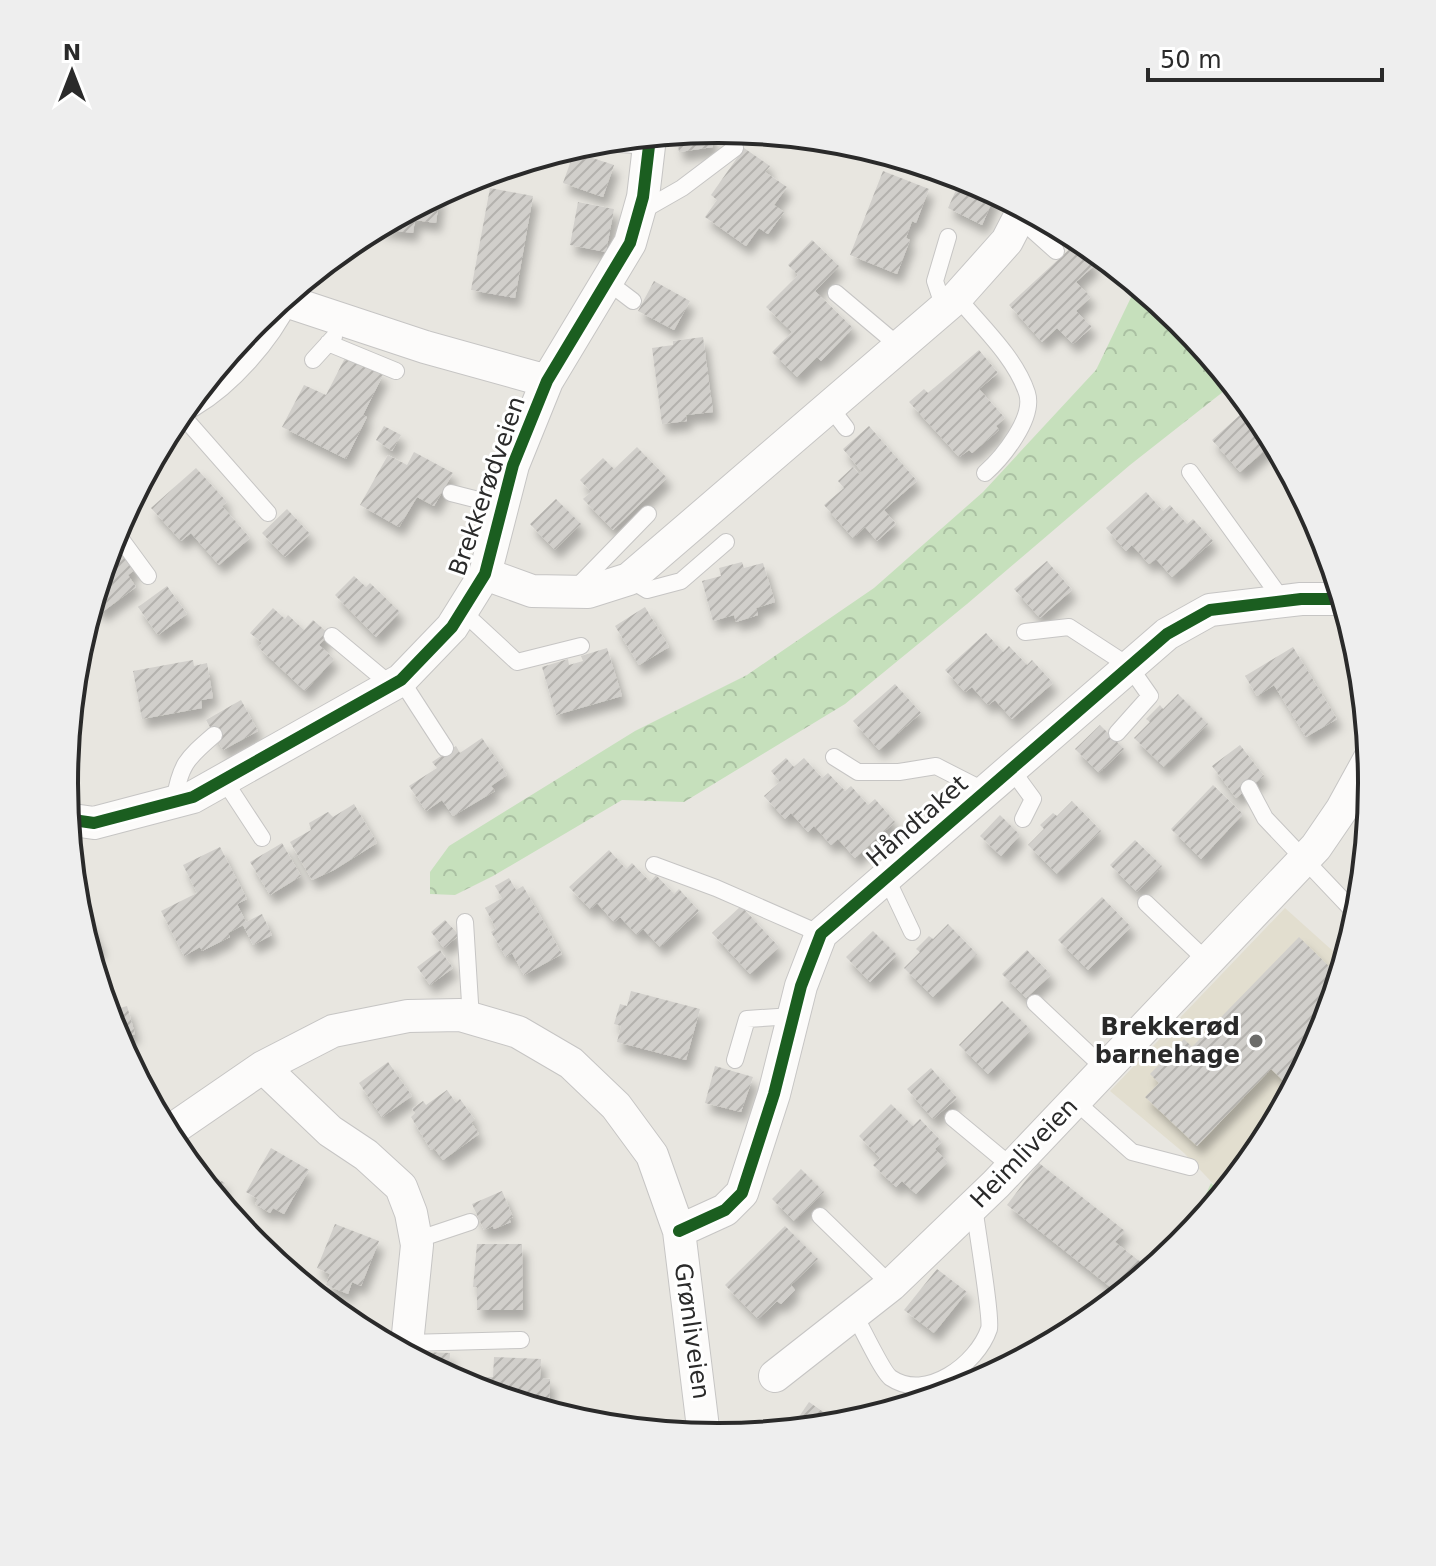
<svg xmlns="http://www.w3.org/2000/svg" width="1436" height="1566" font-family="'DejaVu Sans',sans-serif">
<defs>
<pattern id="grass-dots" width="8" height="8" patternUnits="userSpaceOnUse" patternTransform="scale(2)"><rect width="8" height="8" fill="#c6e0bc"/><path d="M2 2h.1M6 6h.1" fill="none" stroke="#aac0a2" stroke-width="1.8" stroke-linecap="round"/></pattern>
<pattern id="forest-crowns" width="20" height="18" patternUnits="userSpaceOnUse" patternTransform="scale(2)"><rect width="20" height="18" fill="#c6e0bc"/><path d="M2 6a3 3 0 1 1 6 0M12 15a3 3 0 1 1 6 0" fill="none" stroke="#aac0a2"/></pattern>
<pattern id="building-hatch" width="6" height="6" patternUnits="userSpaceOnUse" patternTransform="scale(2)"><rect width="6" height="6" fill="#d1cfcb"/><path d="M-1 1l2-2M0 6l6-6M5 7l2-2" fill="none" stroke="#b4b2ae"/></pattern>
<filter id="shadow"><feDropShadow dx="5" dy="9" stdDeviation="4" flood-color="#0004"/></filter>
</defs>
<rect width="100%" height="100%" fill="#e8e6e0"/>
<path fill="#e2decf" d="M1285,908L1344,961L1322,1034L1262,1147L1223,1194L1184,1153L1110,1091Z"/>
<path fill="url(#grass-dots)" d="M1211,1183L1223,1194L1185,1240Z"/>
<path fill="url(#forest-crowns)" d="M1137,285L1181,321L1233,384L1130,465L967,604L845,704L684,802L622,800L493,876L455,895L430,894V872L449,846L635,731L747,675L874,588L983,492L1096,370Z"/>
<path fill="url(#building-hatch)" filter="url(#shadow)" d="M710,130L713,147L679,152L676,133Z
M744,148L770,166L765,172L787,187L774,205L784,212L768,234L759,228L746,246L705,217L717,200L711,195Z
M574,152L614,165L603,197L563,183Z
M883,171L929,189L916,223L912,221L906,238L910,240L897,274L850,255Z
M960,181L995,195L982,225L948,208Z
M490,188L533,196L515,298L471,290Z
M440,193L436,223L415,220L413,233L376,228Z
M578,202L614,209L606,252L570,245Z
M812,240L839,266L815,291L853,328L821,361L817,357L797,377L772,352L792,332L766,307L798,275L788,265Z
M1076,243L1095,265L1076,282L1091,297L1076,311L1092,327L1073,344L1057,328L1042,342L1009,305Z
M654,281L690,301L674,330L638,311Z
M703,337L713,412L686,415L687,421L662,424L652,348L673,345V341Z
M979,350L998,373L979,389L1005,418L996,426L999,430L972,453L969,450L959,457L909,402L924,389L928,393Z
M346,356L383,375L363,415L367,417L346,459L282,427L304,385L326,395Z
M1240,415L1269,447L1240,472L1212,440Z
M384,426L401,435L392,451L376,440Z
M869,426L917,481L884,510L896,524L877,541L865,527L853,538L824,505L844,488L838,481L853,467L859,474L862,472L843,449Z
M637,447L667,478L613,530L583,499L591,492L580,480L603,458L614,469Z
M414,452L453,473L434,506L417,497L399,527L360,505L388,455L407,465Z
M196,468L227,502L222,506L250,538L219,565L191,533L181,541L151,508Z
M1146,492L1163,511L1170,505L1187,524L1193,519L1213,541L1172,577L1156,559L1149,564L1132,545L1126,551L1106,528Z
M556,499L581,524L555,550L530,524Z
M287,509L310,534L285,557L262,533Z
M125,552L137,568L128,575L136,587L101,613L93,602L107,554L111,560Z
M1047,561L1072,590L1040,618L1014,589Z
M742,562L744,568L763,563L775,602L756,608L758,615L736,622L734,615L713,621L702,581L721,576L719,568Z
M354,576L366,587L370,583L400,612L376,637L335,595Z
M167,586L187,614L158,635L138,607Z
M645,607L669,647L639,665L615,626Z
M273,608L285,619L288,615L304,630L313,620L329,634L319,645L334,659L305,691L258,647L262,643L250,633Z
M986,633L1003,652L1009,646L1027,665L1032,660L1053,683L1012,719L995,700L988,705L972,687L965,692L945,670Z
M1293,647L1337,719L1306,737L1274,685L1257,696L1245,676Z
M607,648L622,696L556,715L542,667L568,659L569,665L583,661L581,656Z
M193,660L194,666L207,663L213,698L201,700L202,708L142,719L133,671Z
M895,684L921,713L879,750L853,721Z
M1178,694L1208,724L1164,767L1134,738L1150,722L1146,719L1160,705L1163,709Z
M241,700L258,731L223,750L206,720Z
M1100,725L1124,749L1099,773L1075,749Z
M482,738L507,775L491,786L495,791L453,816L442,800L426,811L409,786L437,768L432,762L456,746L460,753Z
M1240,745L1264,776L1236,798L1212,766Z
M786,758L794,767L804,758L822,778L828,773L845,791L851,786L868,805L875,799L895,822L855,858L838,839L831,845L814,826L808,832L791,813L785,819L764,796L780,782L771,771Z
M1213,785L1243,814L1201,859L1171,829Z
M1072,801L1101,831L1057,874L1028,845L1044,829L1040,825L1053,813L1057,816Z
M354,804L377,843L334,870L312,880L290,842L311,830L309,823L328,812L333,817Z
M1000,815L1020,835L1001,856L980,836Z
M1135,840L1162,866L1137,892L1110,865Z
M282,843L301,876L270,895L250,862Z
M220,847L247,899L237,904L246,922L262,914L272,935L253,945L243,925L228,933L230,937L202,951L200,947L184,956L161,911L197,893L183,865Z
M609,850L626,869L632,863L650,882L656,875L674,894L679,889L699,911L660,947L643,929L637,935L620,917L614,922L597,903L590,909L569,887Z
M509,878L516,890L523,886L562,954L524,975L512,953L506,957L491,932L496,928L485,908L502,898L495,886Z
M1102,897L1131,927L1088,970L1058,940Z
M741,906L779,947L750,974L712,933Z
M87,916L101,948L89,953L79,919Z
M445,920L459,935L444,948L431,932Z
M948,924L977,954L933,997L904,968L920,952L916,949L929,936L933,939Z
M873,931L897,955L870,982L846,957Z
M1299,937L1339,976L1330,1008L1321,1017L1326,1022L1322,1034L1292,1089L1271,1069L1197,1146L1145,1097L1159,1083L1150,1074L1184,1039L1192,1047Z
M440,950L453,968L430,985L417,967Z
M1027,950L1051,975L1026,998L1002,974Z
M631,991L700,1009L686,1060L617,1042L621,1026L614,1024L620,1004L627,1006Z
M1002,1001L1031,1030L988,1074L959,1045Z
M127,1006L135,1034L117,1039L107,1012Z
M388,1062L412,1096L382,1117L359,1083Z
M715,1066L753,1077L741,1112L705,1103Z
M931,1068L957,1098L933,1119L907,1089Z
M447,1090L456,1103L460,1099L475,1120L471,1122L479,1134L443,1160L434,1148L431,1150L411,1117L415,1113L412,1109L423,1101L426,1105Z
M891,1104L913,1126L920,1119L942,1142L935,1149L948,1162L916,1194L902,1181L896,1187L873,1165L880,1158L859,1136Z
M271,1148L309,1170L284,1214L273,1208L270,1213L255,1204L258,1199L246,1192Z
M1039,1163L1125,1231L1115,1242L1143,1264L1119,1294L1007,1205Z
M801,1169L824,1192L794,1221L772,1199Z
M211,1175L225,1183L216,1198L206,1185Z
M502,1191L513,1217L509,1219L511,1222L494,1229L493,1226L484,1230L472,1204Z
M335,1224L379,1241L361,1286L352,1282L348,1294L326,1285L330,1274L317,1268Z
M785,1226L818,1259L791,1285L795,1290L781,1304L777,1301L758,1319L725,1285Z
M477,1244H522L523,1310H477V1287H473Z
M937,1269L967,1292L934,1333L904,1310Z
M424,1352L450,1353L449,1369H434L424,1364Z
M494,1357L541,1359L540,1378L550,1379L549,1408H537L479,1391L480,1377H493Z
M809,1402L842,1425L790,1430Z"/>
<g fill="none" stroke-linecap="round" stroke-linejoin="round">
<g stroke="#c6c5c4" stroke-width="18">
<path id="service" d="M591,142L649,146
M640,212L682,188L735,148
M1019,218L1056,251
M608,282L633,301
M836,293L900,347
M957,297C981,326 1015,357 1027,393C1035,418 1002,458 985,473
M944,308L935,281L948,237
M328,343L396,371
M313,360L334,337
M830,407L846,428
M180,413L268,513
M1190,472L1283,601
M451,493L502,506
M115,531L148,576
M629,579L647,590L681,581L726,542
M573,591L648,514
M462,611L517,662L581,646
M1025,632L1069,627L1129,666L1150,696L1117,733
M332,636L392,686
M401,680L445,748
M834,757L858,772H899L936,766L985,791
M1011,769L1033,799L1023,819
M224,780L262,838
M1249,788L1265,818L1358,916
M174,802C180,765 186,759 214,735
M70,819L73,820L71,855
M654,865L716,888L821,934
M886,877L912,932
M1146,903L1207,961
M465,922L471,1019
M1035,1003L1105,1069
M735,1060L747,1019L793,1016
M1075,1101L1132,1152L1190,1167
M953,1118L1012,1167
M820,1216L891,1285
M416,1240L470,1222
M854,1314C861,1326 883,1373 891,1378C926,1402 977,1364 989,1329C992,1319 976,1224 974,1206
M407,1343L521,1340"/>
</g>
<g stroke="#c6c5c4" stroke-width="34">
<path id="minor" d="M283,300L425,347L547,381
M190,401C226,380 265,336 283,298
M485,574L532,591L588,592L629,579L957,297L1007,241L1024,208
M73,820L94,823L193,797L401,680L452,627L485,574L513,465L547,381L630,243L643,197L649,146L647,136
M263,1067L330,1131L366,1155L401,1187L411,1213L417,1245L406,1354
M167,1133L263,1067L333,1031L408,1016L460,1015L518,1032L571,1063L616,1106L652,1155L679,1231L704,1436
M679,1231L725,1210L742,1193L774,1094L801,986L821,934L1167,634L1210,610L1301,599H1342
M775,1376L891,1285L996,1184L1316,847L1342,809L1370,758"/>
</g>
<use href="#service" stroke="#fcfbfa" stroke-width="16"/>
<use href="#minor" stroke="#fcfbfa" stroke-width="32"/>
<g stroke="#fff" stroke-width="17">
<path id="cycleway" d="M73,820L94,823L193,797L401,680L452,627L485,574L513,465L547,381L630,243L643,197L649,146L647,136
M679,1231L725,1210L742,1193L774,1094L801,986L821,934L1167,634L1210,610L1301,599H1342"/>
</g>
<use href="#cycleway" stroke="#1b5e20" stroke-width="12"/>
</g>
<circle fill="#6c6c6a" stroke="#fff" stroke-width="3" cx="1256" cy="1041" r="8"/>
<g text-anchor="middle" stroke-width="6" stroke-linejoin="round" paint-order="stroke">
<g font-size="24" fill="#2a2a2a" stroke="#fff">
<text transform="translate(487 486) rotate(-71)" y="8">Brekkerødveien</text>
<text transform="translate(917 821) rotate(-41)" y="8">Håndtaket</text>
<text transform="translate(1024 1153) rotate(-46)" y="8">Heimliveien</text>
<text transform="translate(692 1331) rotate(82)" y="8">Grønliveien</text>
</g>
<g font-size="24" font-weight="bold" fill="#2a2a2a" stroke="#fff" text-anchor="end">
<text x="1240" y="1035">Brekkerød<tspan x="1240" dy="28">barnehage</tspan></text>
</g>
</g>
<path d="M0 0H1436V1566H0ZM78 783a640 640 0 1 1 1280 0a640 640 0 1 1-1280 0Z" fill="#eee" fill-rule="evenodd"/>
<path fill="none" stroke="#2a2a2a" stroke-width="4" d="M78 783a640 640 0 1 1 1280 0a640 640 0 1 1-1280 0Z"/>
<g transform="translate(72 72)" stroke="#ffffff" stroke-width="6" paint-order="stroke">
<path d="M0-6L14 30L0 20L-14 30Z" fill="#2a2a2a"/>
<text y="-12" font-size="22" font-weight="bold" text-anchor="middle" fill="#2a2a2a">N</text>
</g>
<path d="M1148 68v12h234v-12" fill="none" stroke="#2a2a2a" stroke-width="4"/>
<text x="1160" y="68" font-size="24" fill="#2a2a2a" stroke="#ffffff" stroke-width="6" paint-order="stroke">50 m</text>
</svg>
